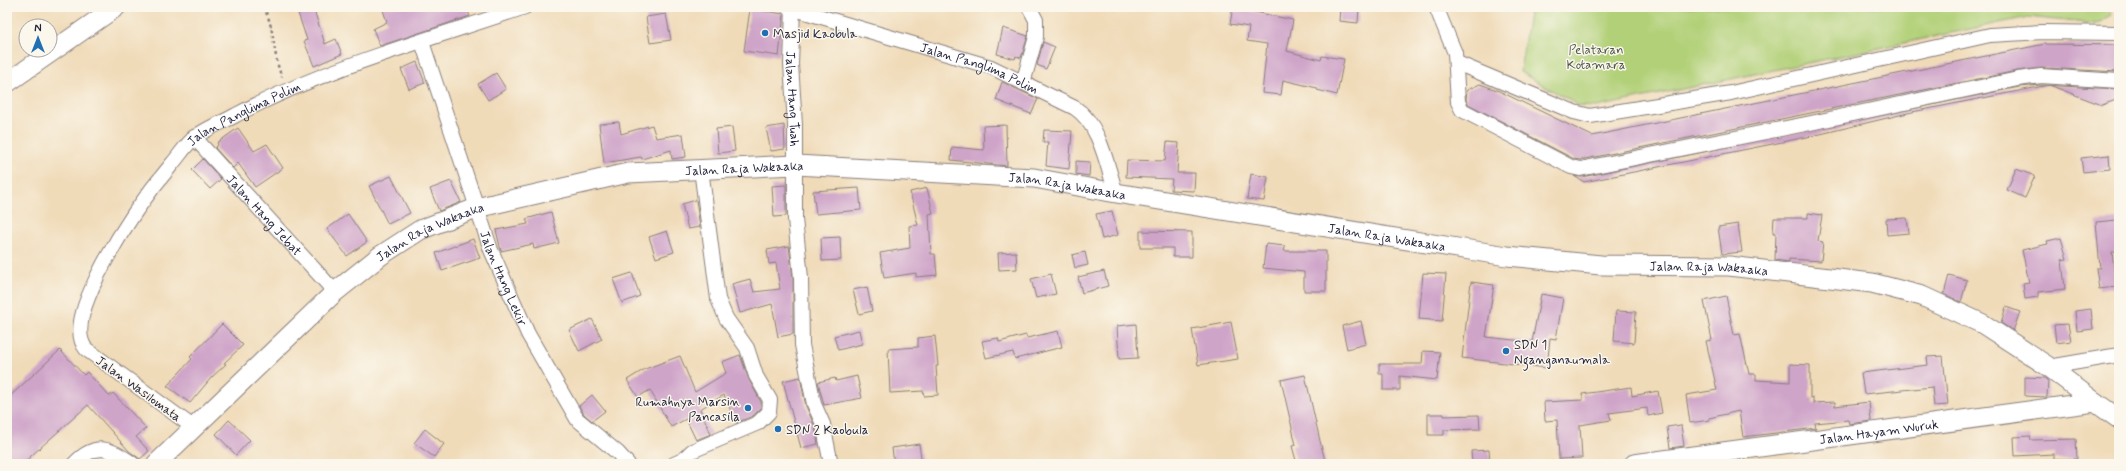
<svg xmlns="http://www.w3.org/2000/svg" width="2126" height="471" font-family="Mynerve,sans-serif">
<rect width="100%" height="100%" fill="#fbf7ec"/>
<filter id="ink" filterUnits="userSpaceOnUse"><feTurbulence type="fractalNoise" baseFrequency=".025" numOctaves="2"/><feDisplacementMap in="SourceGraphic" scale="8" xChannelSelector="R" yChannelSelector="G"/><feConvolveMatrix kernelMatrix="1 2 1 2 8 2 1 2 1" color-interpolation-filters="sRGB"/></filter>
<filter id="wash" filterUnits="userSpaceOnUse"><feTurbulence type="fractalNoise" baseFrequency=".012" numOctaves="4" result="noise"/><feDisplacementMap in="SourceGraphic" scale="16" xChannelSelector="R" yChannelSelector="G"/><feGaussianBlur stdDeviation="0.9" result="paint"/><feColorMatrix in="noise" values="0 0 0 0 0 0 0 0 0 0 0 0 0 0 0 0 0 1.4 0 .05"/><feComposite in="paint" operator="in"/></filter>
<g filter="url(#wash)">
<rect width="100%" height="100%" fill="#f0dbb9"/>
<path fill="#b1d077" stroke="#6a7959" d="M1530,7H2109L2112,15L2096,24L2028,17L1597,107L1580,106L1520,72Z"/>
<g id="blocks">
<path fill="#cfa4c9" d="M296,7H313L325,44L336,39L342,54L314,66L304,41L307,40Z
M382,7H466L470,16L380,46L373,29L387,22Z
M1233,7H1251L1250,11L1293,20L1287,51L1321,60L1322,56L1344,59L1337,95L1317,90V88L1283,80L1281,95L1262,93L1267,44L1247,41L1249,27L1230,24Z
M1340,7H1359L1358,23L1339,21Z
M750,9L784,14L779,56L744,51Z
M666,14L671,40L650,43L646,17Z
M1003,28L1028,36L1021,58L1016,56L1015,59L997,54Z
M1043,42L1055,47L1046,69L1037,65Z
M2045,44L2119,45V72L2042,68L2017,71L1580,160L1574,159L1468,104L1466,100L1467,90L1480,84L1497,90L1592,136Z
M417,62L425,83L409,89L401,69Z
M496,73L506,89L488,100L478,84Z
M1002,82L1038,99L1031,114L996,100Z
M2041,85L2119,89V99L2102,105L2049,85L1912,112L1812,136L1584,182L1574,176L1582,177L2019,87Z
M619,122L621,134L652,125L656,138L683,134L686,157L672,159L671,150L642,159L641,157L604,163L599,124Z
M784,125L785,149L771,151L766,128Z
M1006,125L1007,166L951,160L952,147L984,150L983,126Z
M732,127L735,151L718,153L716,129Z
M238,128L254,151L267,144L283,168L255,187L238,163L233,168L215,148L218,145L217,143Z
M1044,130L1072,131L1069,169L1046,166L1048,142H1043Z
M1167,142L1179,143L1177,173H1195L1194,191L1171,190L1172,179L1126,177L1127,160L1165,161Z
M2109,155L2110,169L2083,172L2081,158Z
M203,159L221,179L210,189L192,170Z
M1076,161L1090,162L1089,176L1076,174Z
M2016,169L2035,176L2025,198L2007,190Z
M1251,174L1268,177L1264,201L1247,199Z
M391,176L410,213L388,224L369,186Z
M451,181L461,202L439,211L430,189Z
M786,185V216L774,217L772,186Z
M859,188L861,210L816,214L813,191Z
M927,188L933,213L929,214L931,254H935L937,275L916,277V273L884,278L880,253L910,248L909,226L918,225L910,192Z
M696,200L700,227L688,229L682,204Z
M1112,211L1118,235L1102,239L1096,214Z
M551,212L559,243L534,249L533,244L501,251L496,230L528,224L526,219Z
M1808,213L1822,215L1818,241L1823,242L1821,261L1789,259V262L1775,260L1776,233H1773L1774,218H1808Z
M348,214L367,242L347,256L327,229Z
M1907,218L1909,233L1887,235L1886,219Z
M2117,220L2119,251L2112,252L2116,287L2099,289L2096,268H2100L2096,222Z
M1738,224L1742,252L1722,254L1718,227Z
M667,231L674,252L656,258L649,237Z
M1140,231L1192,232V257H1173V248H1140Z
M840,237L841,260L822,261L821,238Z
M2061,238L2067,259L2062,260L2065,289L2038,292V297L2025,299L2023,283L2029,282L2022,250L2048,244L2047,241Z
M473,239L480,258L442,271L436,253Z
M1266,244L1285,246L1284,251H1326V291H1304V272L1263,268Z
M789,246L793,278V334L778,337L772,304L740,313L732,284L750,279L754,292L780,289L776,263L769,264L767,250Z
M1016,252L1017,269L999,270L998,253Z
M1085,252L1088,265L1075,268L1072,255Z
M1104,271L1108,286L1082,293L1078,277Z
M632,273L640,296L622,303L613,279Z
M1423,273L1446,274L1442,321L1419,319Z
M1051,274L1056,294L1036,298L1031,279Z
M1949,275L1967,280L1961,302L1944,294Z
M1471,282L1494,285L1486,337L1532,342L1541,294L1563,298L1556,339L1550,338L1547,368L1462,358Z
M867,287L872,311L859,314L853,290Z
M1726,296L1734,335L1740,334L1749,374H1756V380L1790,382V364L1810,365V398L1813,397V403L1835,402V406L1869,402L1871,421L1849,424L1848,420L1815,423L1816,428L1743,437L1739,411L1709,418V420L1690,423L1686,395L1717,390L1706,341L1712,340L1704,301Z
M2006,307L2020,312L2013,331L2001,323Z
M2091,309L2093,329L2077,331L2075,311Z
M1616,311L1636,312L1634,343L1614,341Z
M592,319L602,339L579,351L569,330Z
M1361,321L1366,344L1347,349L1342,326Z
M1231,322L1238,359L1198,365L1192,329Z
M222,324L243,345L224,363L226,364L211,378L190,403L167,386L192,359L190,357Z
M1136,324L1138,358L1119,359L1117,326Z
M2068,324L2071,341L2056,343L2054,325Z
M859,330L862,344L838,350L834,336Z
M1058,331L1062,347L1015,359L1013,352L986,358L982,341L998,338L999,342L1026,335L1027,338Z
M935,336L938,366H936L938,395L924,396L923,391L890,393L888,349L918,347V338Z
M60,350L84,375L87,372L109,396L113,393L146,428L136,437L149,451L140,459L129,451L88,405L22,464H7V399Z
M1423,351L1440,352L1437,380L1400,376V390H1383V374H1379V364H1422Z
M740,355L749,380L761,402V408L753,416L736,423L724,395L700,409L711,434L696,440L686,419L671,427L650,390L638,397L627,380L645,369L680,356L695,392L726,373L722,362Z
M1943,356L1948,405L1934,406L1932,387L1864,394L1861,373L1928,365L1927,357Z
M1305,375L1320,441L1326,464H1297L1292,446L1296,445L1281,380Z
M857,376L862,398L824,405L818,382L835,378L836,381Z
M800,377L806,406L815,427L818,444L801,448L783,381Z
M2025,377L2045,378L2048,380L2047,397L2025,396Z
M1631,387L1632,396L1658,391L1662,413L1648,416L1647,408L1609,413L1611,420L1580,425L1582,458L1559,459L1557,420L1545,421L1544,402L1583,400L1582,394Z
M592,395L605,411L592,421L584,414L579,406Z
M1428,414H1444V416L1479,415L1480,429L1444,430V435H1428Z
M229,420L250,440L236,455L216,434Z
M1681,425L1684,446L1670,448L1667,427Z
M425,429L444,444L434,457L414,443Z
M2030,436L2031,440L2076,439L2077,459H2054V454L2015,456L2014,437Z
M919,444L922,464H894L892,448Z
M1489,450L1490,464H1472L1471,451Z"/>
</g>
</g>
<g filter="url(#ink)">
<use href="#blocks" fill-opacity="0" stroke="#897e7a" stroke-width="1"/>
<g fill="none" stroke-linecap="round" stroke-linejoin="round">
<g stroke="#897e7a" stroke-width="16">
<g id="street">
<path id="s1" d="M788,7L991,67L1075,108C1100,124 1107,166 1116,193"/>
<path d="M1436,7L1455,53L1458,102L1462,110L1571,167L1580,169L1806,124L2018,79L2041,76L2119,81"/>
<path id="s2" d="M793,9L791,64L795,125V219L801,278L802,345L814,404L823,424L831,464"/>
<path id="s3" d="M422,42L491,250L528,334L577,419L618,453L628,464"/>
<path d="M1457,63L1574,112L1590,116L1731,93L1990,35L2042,32L2119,33"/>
<path d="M1023,83L1036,37V20L1029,7"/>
<path id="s4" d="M194,137L335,292"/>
<path d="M2049,367L2119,355"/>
<path id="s5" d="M193,427L86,349C71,331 89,294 98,275C118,235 143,198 172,164C179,156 185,146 193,139C202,130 224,122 236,115C327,67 428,40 525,7"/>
<path d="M74,464C96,441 110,448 133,464"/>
<path d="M674,464L683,460L692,451L758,423L769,412L770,400L756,376L747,348L726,318L718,299L701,169"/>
</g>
</g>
<g stroke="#897e7a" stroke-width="21">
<g id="secondary">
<path d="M7,83L116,7"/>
<path id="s6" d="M156,464L335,292L380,256L420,230L476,208L628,173L796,165L1034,178L1116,193L1507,256L1601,265L1729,266L1872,283L1922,296L1983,324L2049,367L2095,402"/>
<path id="s7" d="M1634,464L2095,402L2119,419"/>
</g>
</g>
<path stroke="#897e7a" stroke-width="2.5" stroke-dasharray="3 3" stroke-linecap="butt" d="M263,7C276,27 272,55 282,77"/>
<use href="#street" stroke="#fff" stroke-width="14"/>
<use href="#secondary" stroke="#fff" stroke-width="19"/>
</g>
</g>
<g fill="#1f6fb2" stroke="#fbf7ec" stroke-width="1.5">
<circle cx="765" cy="33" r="4"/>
<circle cx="1506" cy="351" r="4"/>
<circle cx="748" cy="408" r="4"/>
<circle cx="778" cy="429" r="4"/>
</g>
<g text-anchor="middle" stroke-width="3" stroke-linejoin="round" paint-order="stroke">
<g font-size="13" fill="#22223b" stroke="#fbf7ec" text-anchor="start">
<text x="773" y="38">Masjid Kaobula</text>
<text x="1514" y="349">SDN 1<tspan x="1514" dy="15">Nganganaumala</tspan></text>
<text x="740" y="406" text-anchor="end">Rumahnya Marsin<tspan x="740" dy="15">Pancasila</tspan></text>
<text x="786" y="434">SDN 2 Kaobula</text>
</g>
<g font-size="13" fill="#4d564d" stroke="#fbf7ec">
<text x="1596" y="54">Pelataran<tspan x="1596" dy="15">Kotamara</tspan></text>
</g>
<g font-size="13" fill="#22223b" stroke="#fbf7ec">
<text dy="5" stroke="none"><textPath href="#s1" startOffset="201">Jalan Panglima Polim</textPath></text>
<text dy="5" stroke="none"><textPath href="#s2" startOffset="90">Jalan Hang Tuah</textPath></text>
<text dy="5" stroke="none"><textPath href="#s5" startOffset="434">Jalan Panglima Polim</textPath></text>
<text dy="5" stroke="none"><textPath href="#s6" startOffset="686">Jalan Raja Wakaaka</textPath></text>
<text dy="5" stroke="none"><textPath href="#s6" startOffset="1010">Jalan Raja Wakaaka</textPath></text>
<text dy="5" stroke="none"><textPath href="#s4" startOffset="105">Jalan Hang Jebat</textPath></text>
<text dy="5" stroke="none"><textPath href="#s6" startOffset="362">Jalan Raja Wakaaka</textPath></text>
<text dy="5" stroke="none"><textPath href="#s6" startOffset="1334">Jalan Raja Wakaaka</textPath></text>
<text dy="5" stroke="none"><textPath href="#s6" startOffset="1658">Jalan Raja Wakaaka</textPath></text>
<text dy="5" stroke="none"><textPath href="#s3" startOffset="250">Jalan Hang Lekir</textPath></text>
<text transform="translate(139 388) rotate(36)" y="5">Jalan Wasilomata</text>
<text dy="5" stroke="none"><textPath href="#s7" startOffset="247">Jalan Hayam Wuruk</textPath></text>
</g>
</g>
<rect width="2126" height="471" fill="none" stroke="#fbf7ec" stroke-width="24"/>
<g transform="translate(38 38)"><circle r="19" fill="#fbf7ec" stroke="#a4a2a5"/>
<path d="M0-3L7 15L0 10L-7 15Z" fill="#1f6fb2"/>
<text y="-6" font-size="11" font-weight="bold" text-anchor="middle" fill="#22223b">N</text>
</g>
</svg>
